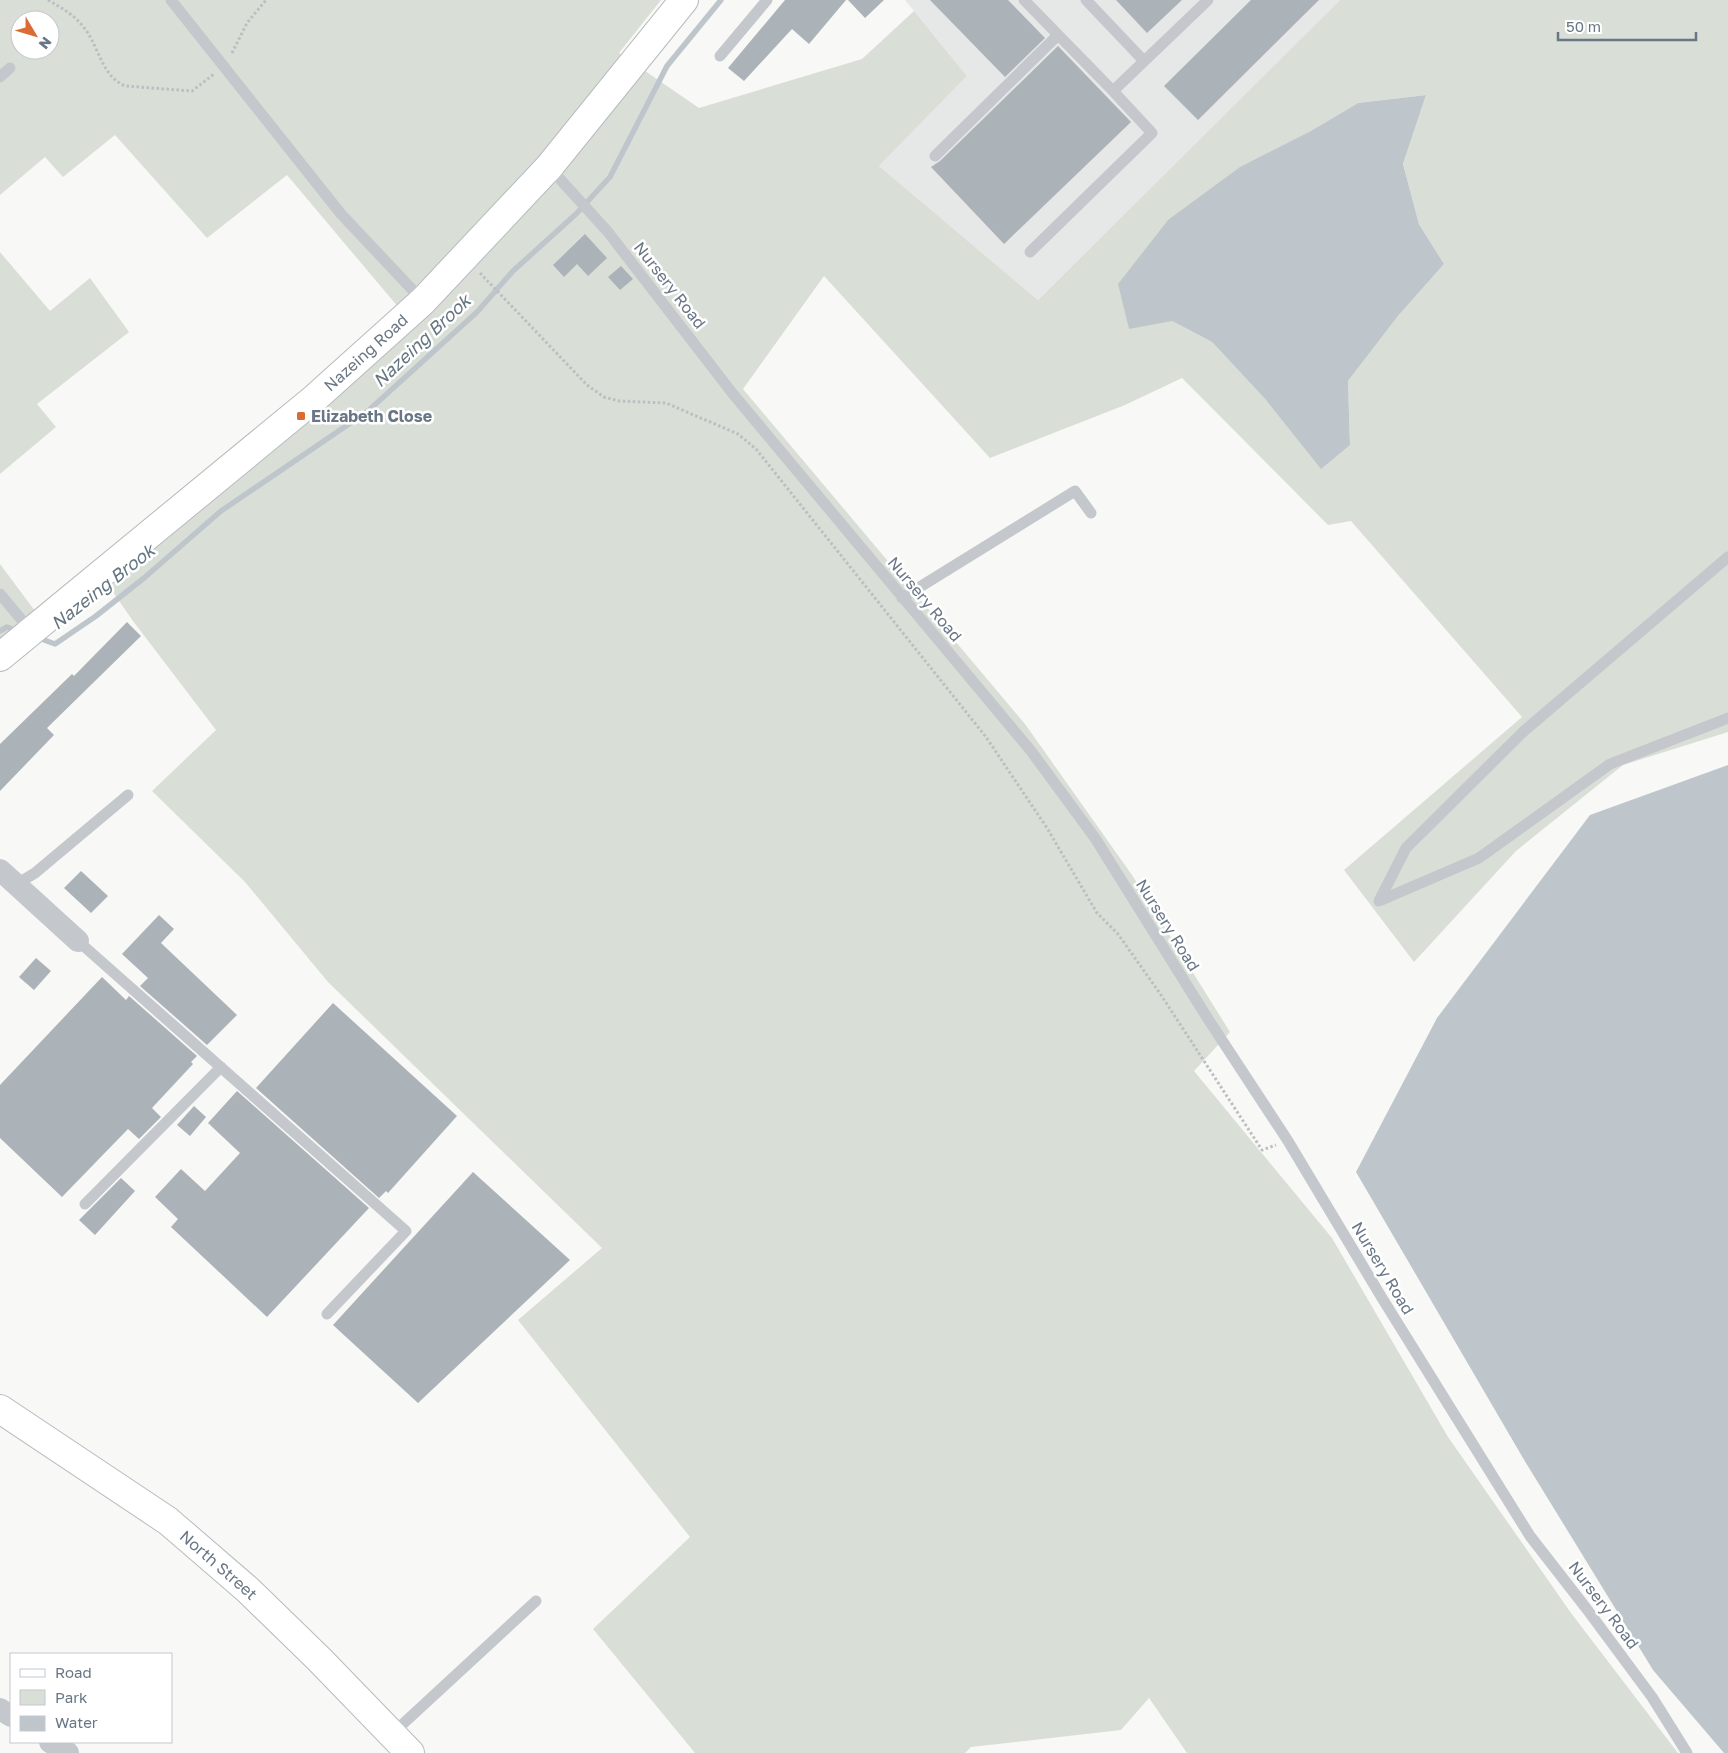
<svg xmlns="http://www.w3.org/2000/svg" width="1728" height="1753" font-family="'Golos Text',sans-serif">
<rect width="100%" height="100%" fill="#f8f8f6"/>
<path fill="#e6e7e7" d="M905,0H1340L1038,300L879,166L967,76Z"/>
<path fill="#d9dfd7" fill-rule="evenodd" d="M0,0H661L619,53L699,108L862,59L914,11L967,76L879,166L1038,300L1340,0H1728V732L1623,765L1516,851L1414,962L1344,870L1522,717L1351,521L1328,525L1182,378L1125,405L990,458L824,276L743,389L1025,724L1132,875L1230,1032L1194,1071L1332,1238L1448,1437L1571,1613L1678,1753H1187L1149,1698L1121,1730L971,1747L965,1753H695L593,1629L690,1537L518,1320L602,1248L328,982L245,882L152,791L216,730L133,621L95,566L229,460L399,308L287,175L207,238L115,135L63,177L45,157L0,195ZM20,20H50V50H20ZM1426,95L1403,164L1419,224L1444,264L1398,316L1348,381L1350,445L1266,400L1212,342L1172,321L1309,132L1358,103Z
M0,252L50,311L90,278L129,332L37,404L56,427L0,474Z
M0,564L38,615L0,645Z"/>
<path fill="#bec6cc" d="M1426,95L1403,164L1419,224L1444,264L1398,316L1348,381L1350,445L1321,469L1266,400L1212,342L1172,321L1129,329L1118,284L1168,220L1240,167L1309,132L1358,103Z
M1728,765V1753H1724L1653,1670L1523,1458L1356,1172L1437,1018L1590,815Z"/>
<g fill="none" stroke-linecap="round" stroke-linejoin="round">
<path stroke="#bec6cc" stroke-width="5.5" d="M0,631L7,627L10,628
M44,640L55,644L96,616L144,578L221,511L368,411L477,312L513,271L576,214L610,177L667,66L721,0"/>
</g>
<path fill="#abb2b8" d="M785,0H846L809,44L792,29L744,81L728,68Z
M848,0H884L865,18Z
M930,0H1008L1045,38L1005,77Z
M1116,0H1182L1147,33Z
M1251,0H1319L1198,120L1164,86Z
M1058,46L1131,122L1004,244L931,167L940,161Z
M585,234L607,258L588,276L577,264L564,277L553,265Z
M621,266L633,279L620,290L608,277Z
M127,622L141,636L47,728L54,735L0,791V744L72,674L74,676Z
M81,871L108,896L91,913L64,888Z
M159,915L174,929L161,943L237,1015L207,1045L140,986L148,978L122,954Z
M36,958L51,971L34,990L19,977Z
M102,977L126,1000L129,996L197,1056L191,1062L193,1064L152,1108L161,1117L139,1139L128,1129L62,1197L0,1138V1085Z
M333,1003L457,1116L388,1193L386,1191L379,1198L256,1088Z
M237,1091L369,1208L267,1317L171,1227L178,1219L155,1197L181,1169L205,1191L240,1153L208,1123Z
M194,1106L206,1117L190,1136L177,1125Z
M473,1172L570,1260L418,1403L333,1325Z
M121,1178L135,1191L95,1235L79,1220Z"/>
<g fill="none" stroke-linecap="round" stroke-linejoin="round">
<g stroke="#b7bbbf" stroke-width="30">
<g id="secondary">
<path id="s1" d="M0,657L315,398L423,301L549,167L684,0"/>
<path id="s2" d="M0,1409L168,1521L248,1590L319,1659L410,1753"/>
</g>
</g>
<path stroke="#bcbec1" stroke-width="3" stroke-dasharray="2.5 2.5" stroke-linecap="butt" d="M48,0C62,8 76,16 85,29C100,49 101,75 125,86L192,91L214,74
M232,53L247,23L266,0
M480,273L587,385L604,397L619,401L666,403L738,434L756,449L986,737L1047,828L1097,913L1118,934L1161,995L1262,1150L1276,1145"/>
<path stroke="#c4c7cb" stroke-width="11" d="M171,0L341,214L423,301
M1024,0L1113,91
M1086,0L1144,61
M720,56L767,0
M0,77L10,68
M935,156L1058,35
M549,167L608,232L733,394L1031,751L1095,838L1208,1019L1288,1141L1382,1298L1530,1536L1586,1608L1652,1697L1687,1753
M1030,252L1152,133L1113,91L1208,0
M1728,557L1524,731L1406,848L1379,901L1479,858L1610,764L1728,718
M0,594L31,631
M902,598L1075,491L1091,513
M15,885L35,873L128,795
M78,941L406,1231L327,1314
M85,1204L221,1067
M392,1734L536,1601"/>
<path stroke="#c4c7cb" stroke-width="22" d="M0,870L78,941
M0,1709L11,1716
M50,1742L68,1753"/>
<use href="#secondary" stroke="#fff" stroke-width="28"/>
</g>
<rect fill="#da6b34" stroke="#fff" stroke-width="2" x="296" y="411" width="10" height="10" rx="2.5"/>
<g text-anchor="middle" stroke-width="5" stroke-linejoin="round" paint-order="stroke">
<g font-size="16" fill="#697685" stroke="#fff">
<text transform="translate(670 285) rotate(52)" y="6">Nursery Road</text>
<text dy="6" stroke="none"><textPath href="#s1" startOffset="476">Nazeing Road</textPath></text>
<text transform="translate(925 599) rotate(50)" y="6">Nursery Road</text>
<text transform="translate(1168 925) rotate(58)" y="6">Nursery Road</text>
<text transform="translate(1383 1268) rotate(59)" y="6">Nursery Road</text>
<text dy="6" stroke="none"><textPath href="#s2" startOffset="269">North Street</textPath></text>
<text transform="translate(1604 1605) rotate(53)" y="6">Nursery Road</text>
</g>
<g font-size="16" font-weight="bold" fill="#697685" stroke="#fff" text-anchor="start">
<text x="311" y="422">Elizabeth Close</text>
</g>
<g font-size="18" font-style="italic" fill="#647680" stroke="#fff">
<text transform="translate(422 341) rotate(-43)" y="6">Nazeing Brook</text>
<text transform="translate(103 587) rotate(-38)" y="6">Nazeing Brook</text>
</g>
</g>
<rect x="10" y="1653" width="162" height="90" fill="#ffffff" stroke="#c3c8ce"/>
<rect x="20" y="1669" width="25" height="8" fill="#ffffff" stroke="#c3c8ce"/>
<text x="55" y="1678" font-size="15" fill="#697685">Road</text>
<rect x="20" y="1690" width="25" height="15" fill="#d9dfd7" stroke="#c3c8ce"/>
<text x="55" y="1703" font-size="15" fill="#697685">Park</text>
<rect x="20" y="1716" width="25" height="15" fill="#bec6cc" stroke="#c3c8ce"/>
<text x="55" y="1728" font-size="15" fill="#697685">Water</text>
<g transform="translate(35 35) rotate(128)"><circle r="24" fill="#ffffff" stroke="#c3c8ce"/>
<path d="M0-4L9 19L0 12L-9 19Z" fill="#da6b34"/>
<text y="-8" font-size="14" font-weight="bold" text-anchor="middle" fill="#697685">N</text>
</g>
<path d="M1558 32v8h138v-8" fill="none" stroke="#697685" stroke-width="2.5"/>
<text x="1566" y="32" font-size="15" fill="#697685" stroke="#ffffff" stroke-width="4" paint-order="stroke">50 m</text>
</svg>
